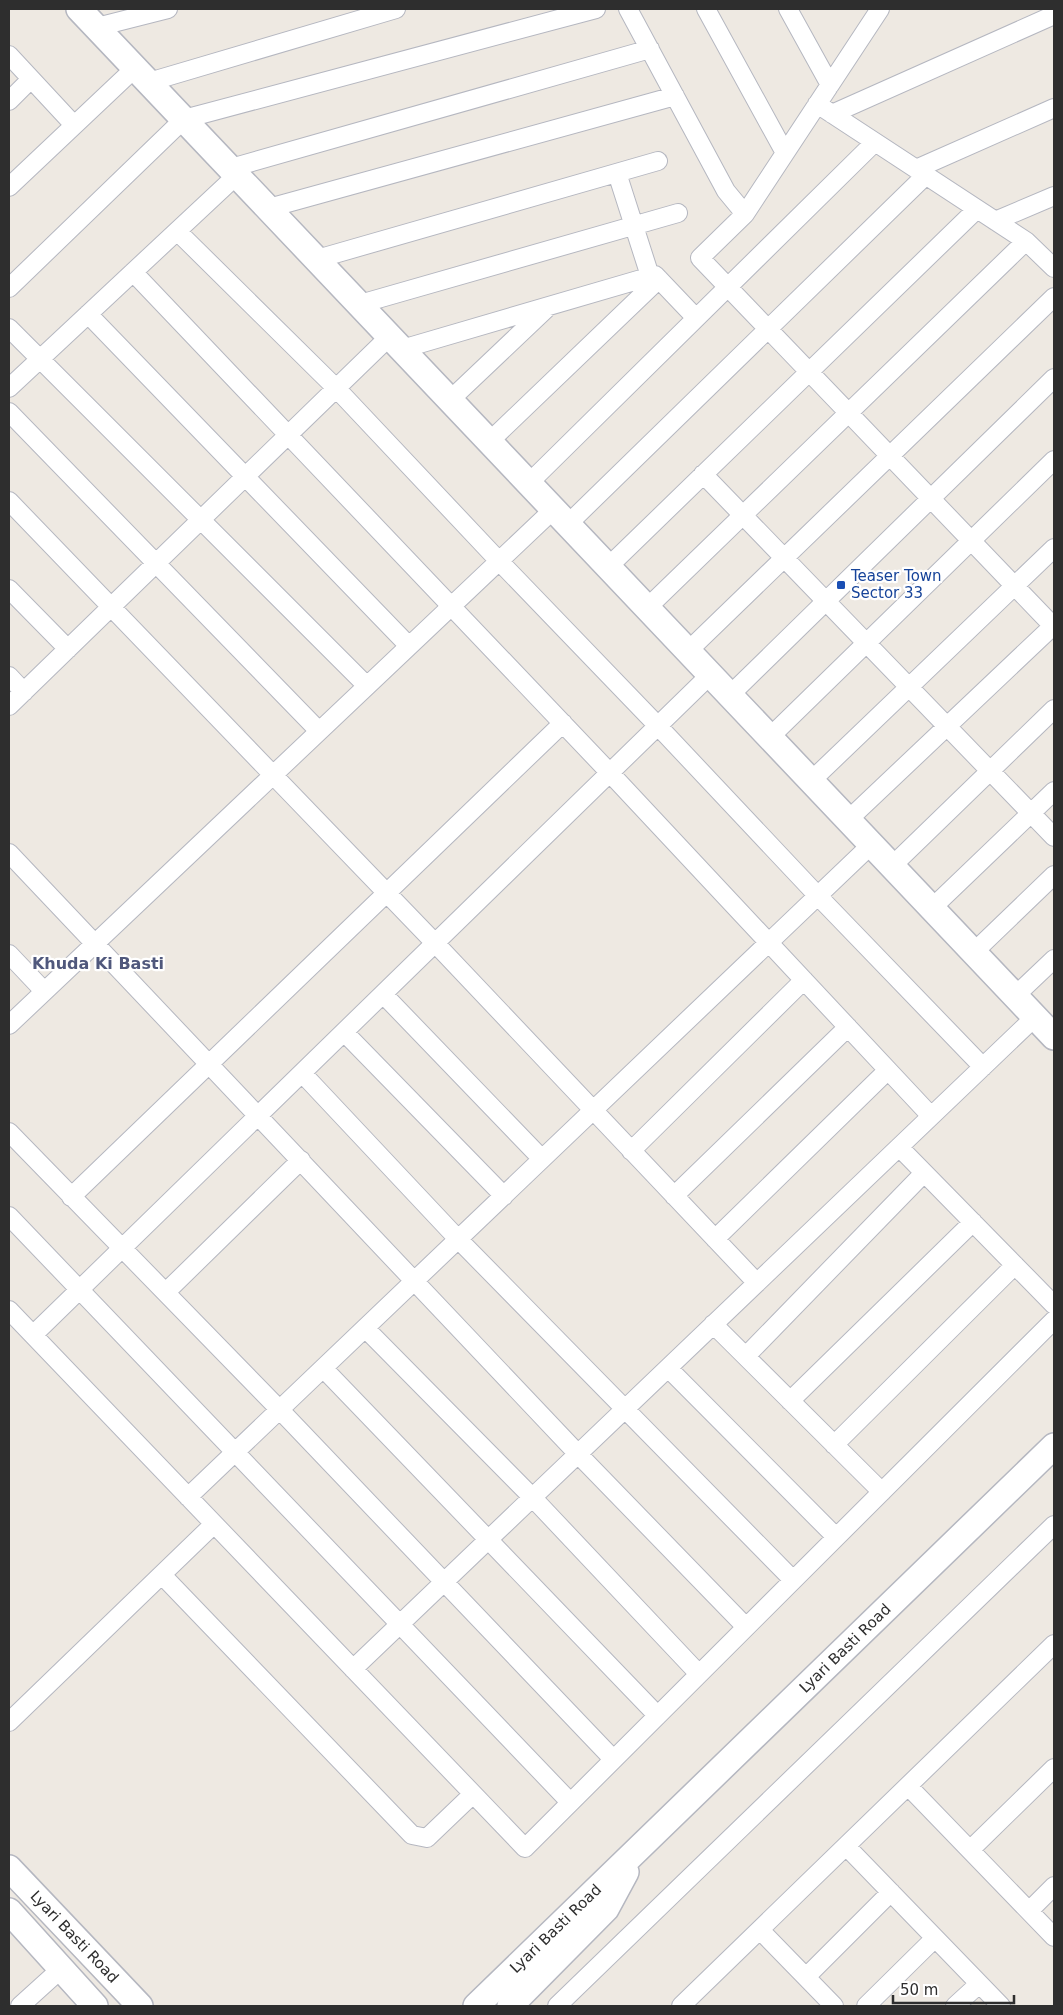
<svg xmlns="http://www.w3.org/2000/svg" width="1063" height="2015" font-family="'DejaVu Sans',sans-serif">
<rect width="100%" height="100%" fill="#eee9e2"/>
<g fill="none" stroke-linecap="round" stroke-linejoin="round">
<g stroke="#b5b7c0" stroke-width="20">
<path id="street" d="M628,9L726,191L745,214
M706,9L785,153
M788,9L830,85
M880,9L745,214L700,258L1054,627
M97,27L168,9
M9,55L74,125
M149,82L396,9
M9,101L31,79
M817,104L1026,241L1054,268
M832,114L1054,15
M231,168L650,49
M916,169L1054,108
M617,173L650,276
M9,187L135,68
M269,208L675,96
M995,221L1054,196
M177,231L336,388L499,561L658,726L818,896L983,1067
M317,259L658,161
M133,272L610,773L931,1116
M9,288L184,119L596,9
M360,304L678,213
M88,314L409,646
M9,328L367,686
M402,349L655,275L696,318
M9,388L237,175
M450,400L546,309
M9,412L319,731
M490,441L659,279
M703,474L1054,837
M529,483L875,142
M9,501L435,943L757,1283
M568,524L926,175
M608,567L977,209
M9,589L68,649
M647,608L1026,241
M688,651L1054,297
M9,676L24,692
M730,695L1054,378
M9,706L390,336
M770,737L1054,460
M811,781L1054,548
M848,820L1054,625
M9,853L578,1454L746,1627
M892,866L1054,709
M932,908L1054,791
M974,952L1054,875
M9,954L44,991
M383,994L542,1159
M1015,996L1054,959
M9,1025L554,509
M344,1032L504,1196
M302,1073L458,1239L793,1580
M9,1132L280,1410L613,1759
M899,1147L1054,1305
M631,1151L804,980
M674,1196L848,1027
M71,1197L563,723
M9,1216L570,1802
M715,1239L888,1070
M166,1292L301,1160
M9,1310L525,1848L1054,1320
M713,1324L882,1492
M365,1328L532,1497L699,1674
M33,1335L710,675
M746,1356L924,1173
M323,1368L657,1715
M668,1368L836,1537
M790,1401L973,1222
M834,1445L1015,1265
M188,1497L872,844
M162,1575L412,1835L427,1838L473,1794
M353,1669L1035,1017
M9,1722L214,1524
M908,1786L1054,1937
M846,1846L1001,2006
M970,1850L1054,1768
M1029,1911L1054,1886
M760,1930L834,2006
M806,1977L891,1892
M20,2006L62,1968
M557,2006L1054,1525
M681,2006L1054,1644
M866,2006L935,1938
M955,2006L979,1984"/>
</g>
<g stroke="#b5b7c0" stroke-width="28">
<g id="secondary">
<path d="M79,9L1054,1037"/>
<path id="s1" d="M9,1868L140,2006"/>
<path d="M9,1911L95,2006"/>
<path id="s2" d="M476,2006L1054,1446"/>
<path d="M510,2006L606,1909L626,1872"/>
</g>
</g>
<use href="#street" stroke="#fff" stroke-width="18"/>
<use href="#secondary" stroke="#fff" stroke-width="25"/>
</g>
<rect fill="#1a4fb4" stroke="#fff" stroke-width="2" x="836" y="580" width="10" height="10" rx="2.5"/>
<g text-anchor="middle" stroke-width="4.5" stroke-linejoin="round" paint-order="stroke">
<g font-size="15" fill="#164399" stroke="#fff" text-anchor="start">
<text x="851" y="581">Teaser Town<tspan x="851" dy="17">Sector 33</tspan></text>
</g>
<g font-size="15" fill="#2e2e2e" stroke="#fff">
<text dy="5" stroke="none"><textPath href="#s2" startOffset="514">Lyari Basti Road</textPath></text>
<text dy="5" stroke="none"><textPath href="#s2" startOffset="111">Lyari Basti Road</textPath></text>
<text dy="5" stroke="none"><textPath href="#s1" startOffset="95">Lyari Basti Road</textPath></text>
</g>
<g font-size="16" font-weight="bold" fill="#50587c" stroke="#fff">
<text x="98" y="969">Khuda Ki Basti</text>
</g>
</g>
<rect width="1063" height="2015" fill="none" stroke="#2e2e2e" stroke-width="20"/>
<path d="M893 1995v8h121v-8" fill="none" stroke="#2e2e2e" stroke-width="2.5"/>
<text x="900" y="1995" font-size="15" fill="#2e2e2e" stroke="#ffffff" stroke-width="4" paint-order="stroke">50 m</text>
</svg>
